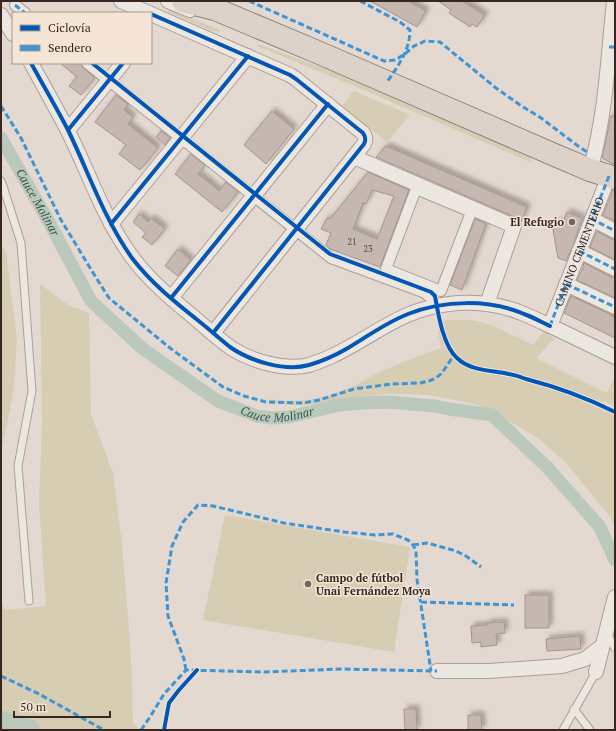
<svg xmlns="http://www.w3.org/2000/svg" width="616" height="731" font-family="'PT Serif',serif">
<defs>
<filter id="shadow"><feDropShadow dx="3.5" dy="-3.5" stdDeviation="2" flood-color="#0004"/></filter>
</defs>
<rect width="100%" height="100%" fill="#e4d9d0"/>
<path fill="#d6cdb3" d="M170,9L220,30L219,32L212,31L168,12Z
M258,44L337,73L368,86L532,158L530,162L352,85L257,46Z
M354,91L410,115L387,142L342,106Z
M1,245L6,251L17,340L13,395L1,453Z
M40,284L68,305L89,313L91,414L113,473L122,545L129,628L132,675L133,723L140,730H1V602L5,610L46,606L39,505L42,420Z
M446,320C458,320 470,319 481,322C499,327 516,337 533,345L543,332L555,338L536,358L607,393L614,378H615V406L604,401V406L615,412V526L608,514L565,462L538,438L495,413L478,405L456,400L428,395L406,394H383L307,405H289L272,402L267,399C293,403 320,401 344,390C357,385 368,378 380,372C400,363 420,355 441,348L437,322Z
M225,515L410,547L394,652L203,620Z"/>
<g fill="none" stroke-linecap="round" stroke-linejoin="round">
<path stroke="#bbc8bc" stroke-width="13" id="s1" d="M1,138L50,224L91,301L143,349L218,401L257,416L272,418L289,417L339,405L363,403L388,402L436,406L449,409L492,415L547,467L600,527L615,560"/>
<path stroke="#bbc8bc" stroke-width="23" d="M1,722L28,730"/>
</g>
<path fill="#c7b7b1" stroke="#a4958f" fill-rule="evenodd" filter="url(#shadow)" d="M370,1H408L426,11L417,27Z
M438,1H462L485,15L477,27L472,24L470,27L449,13L451,10Z
M60,63H81L83,68L95,78L81,95L69,86L77,77Z
M116,95L128,104L124,110L133,117L128,124L158,148L140,170L119,154L126,145L95,122Z
M272,111L294,129L266,164L244,145Z
M611,116H615V165L602,158Z
M161,131L170,138L165,145L156,137Z
M386,146L527,207L521,222L517,218L376,157Z
M191,154L205,165L198,174L211,184L219,191L226,182L238,192L222,212L175,174Z
M368,172L409,190L380,267L330,249L326,245L331,233L321,229L327,218L330,219ZM372,190L394,196L377,239L353,229L363,203L366,204Z
M613,190H615V221L603,215Z
M567,212L582,218L574,243L566,261L558,258L552,224L563,222Z
M139,214L148,222L151,218L165,229L152,245L142,237L146,233L133,222Z
M475,219L486,223L462,290L450,285Z
M597,231L611,239H615V260L590,247Z
M178,249L191,260L178,276L165,266Z
M584,263L611,277H615V298L577,280L584,266H583Z
M571,296L612,315L611,316L615,318V338L564,313Z
M525,595H549V628H525Z
M504,622L505,633L496,634L497,645L481,647V642L472,643L471,626L487,625V623Z
M580,636L581,649L547,651L546,639Z
M404,709H416L417,730H405Z
M468,715H481L482,730H468Z"/>
<g fill="none" stroke-linecap="round" stroke-linejoin="round">
<g stroke="#aa9f98" stroke-width="9">
<path id="service" d="M1,181L3,186L21,243L32,391L18,466L29,601
M607,634L615,648
M574,709L590,730
M563,730L596,672"/>
</g>
<g stroke="#aa9f98" stroke-width="12">
<path id="pedestrian" d="M15,5L25,13
M87,63L331,258L423,292L430,297
M416,189L471,212L441,291L386,269Z"/>
</g>
<g stroke="#aa9f98" stroke-width="16">
<g id="minor">
<path d="M121,1L149,13"/>
<path d="M168,1L190,10"/>
<path d="M151,14L290,75L296,79L363,133C366,137 366,140 364,144L213,333"/>
<path d="M1,15L13,34"/>
<path d="M31,63C43,85 56,108 68,131C89,173 104,219 132,257C148,279 169,297 190,314C203,325 217,338 231,348C252,361 284,371 309,365C316,363 323,360 330,357C372,338 400,309 449,304C473,301 501,304 524,314C536,319 548,325 559,330C578,339 596,348 615,357"/>
<path d="M68,130L123,63"/>
<path d="M354,157L514,226L487,304"/>
<path d="M590,170C606,116 608,57 614,1"/>
<path d="M592,219L615,231"/>
<path d="M111,224L248,56"/>
<path d="M579,251L615,269"/>
<path d="M566,284L615,307"/>
<path d="M171,298L328,104"/>
<path id="s2" d="M550,326L609,176"/>
<path d="M437,671H489L562,666L585,659L602,646"/>
<path d="M596,672L615,597"/>
</g>
</g>
<g stroke="#8f857f" stroke-width="24">
<path id="trunk" d="M183,1L215,9
M201,1L215,9L315,51L557,156L590,170L615,178"/>
</g>
<use href="#service" stroke="#ece7e1" stroke-width="7"/>
<use href="#pedestrian" stroke="#ece7e1" stroke-width="10"/>
<use href="#minor" stroke="#ece7e1" stroke-width="14"/>
<use href="#trunk" stroke="#ddd2ca" stroke-width="22"/>
<path stroke="#3e95d5" stroke-width="3" stroke-dasharray="6 3" stroke-linecap="butt" d="M249,1L384,61L395,60L405,54L414,46L425,41L440,42L457,56L496,88L520,105L541,118L578,146L587,152
M360,1L400,22L410,30C410,50 398,66 387,82
M15,5L25,13
M609,47H615
M1,106L21,138L61,220L95,276L109,298L170,348L223,387L244,396L266,402L303,403L319,400L354,389L391,384L420,383L429,381L436,378L442,373L454,355
M609,176L592,219L615,231
M579,251L615,269
M550,326L566,284L615,307
M413,545L427,543L456,551L466,556L481,567
M421,602L514,605
M186,670L184,659L168,616L166,583L172,546L183,522L198,505L213,506L284,523L344,532L375,535L393,534L408,540L413,545L416,551L417,579L431,671
M1,676L39,694L104,730
M141,730L150,717L164,694L186,670L264,672L341,669L437,671"/>
<g stroke="#f4e5d7" stroke-width="6">
<path id="cycleway" d="M151,14L290,75L296,79L363,133C366,137 366,140 364,144L213,333
M31,63C43,85 56,107 68,130C89,173 104,219 132,258C151,283 176,303 200,322C210,330 220,339 230,347C250,361 285,372 309,365C323,361 336,355 348,348C368,336 387,322 408,314C444,300 489,299 524,314C533,317 541,322 550,326
M92,63L330,254L431,292L435,296C438,313 443,346 457,358C470,371 492,370 509,374C515,375 521,377 526,379C557,387 587,398 615,412
M68,130L123,63
M111,224L248,56
M171,298L328,104
M164,730L169,703L179,690L197,670"/>
</g>
<use href="#cycleway" stroke="#0057b8" stroke-width="4"/>
</g>
<g fill="#74655e" stroke="#f4e5d7" stroke-width="1.5">
<circle cx="572" cy="222" r="4"/>
<circle cx="308" cy="584" r="4"/>
</g>
<g text-anchor="middle" stroke-width="3" stroke-linejoin="round" paint-order="stroke">
<g font-size="9" fill="#5c4a45">
<text x="352" y="245">21</text>
<text x="368" y="252">23</text>
</g>
<g font-size="11" font-weight="bold" fill="#382621" stroke="#f4e5d7" text-anchor="end">
<text x="564" y="226">El Refugio</text>
<text x="316" y="582" text-anchor="start">Campo de fútbol<tspan x="316" dy="13">Unai Fernández Moya</tspan></text>
</g>
<g font-size="11" fill="#382621" stroke="#f4e5d7">
<text dy="4" stroke="none"><textPath href="#s2" startOffset="80">CAMINO CEMENTERIO</textPath></text>
</g>
<g font-size="12" font-style="italic" fill="#31574b" stroke="#f4e5d7">
<text dy="4" stroke="none"><textPath href="#s1" startOffset="74">Cauce Molinar</textPath></text>
<text dy="4" stroke="none"><textPath href="#s1" startOffset="410">Cauce Molinar</textPath></text>
</g>
</g>
<rect width="616" height="731" fill="none" stroke="#382621" stroke-width="4"/>
<rect x="12" y="12" width="140" height="52" fill="#f4e5d7" stroke="#a9998e"/>
<rect x="20" y="25" width="20" height="6" fill="#0057b8" stroke="#a9998e"/>
<text x="48" y="32" font-size="12" fill="#382621">Ciclovía</text>
<rect x="20" y="45" width="20" height="6" fill="#3e95d5" stroke="#a9998e"/>
<text x="48" y="52" font-size="12" fill="#382621">Sendero</text>
<path d="M14 711v6h96v-6" fill="none" stroke="#382621" stroke-width="2"/>
<text x="20" y="711" font-size="12" fill="#382621" stroke="#f4e5d7" stroke-width="3" paint-order="stroke">50 m</text>
</svg>
